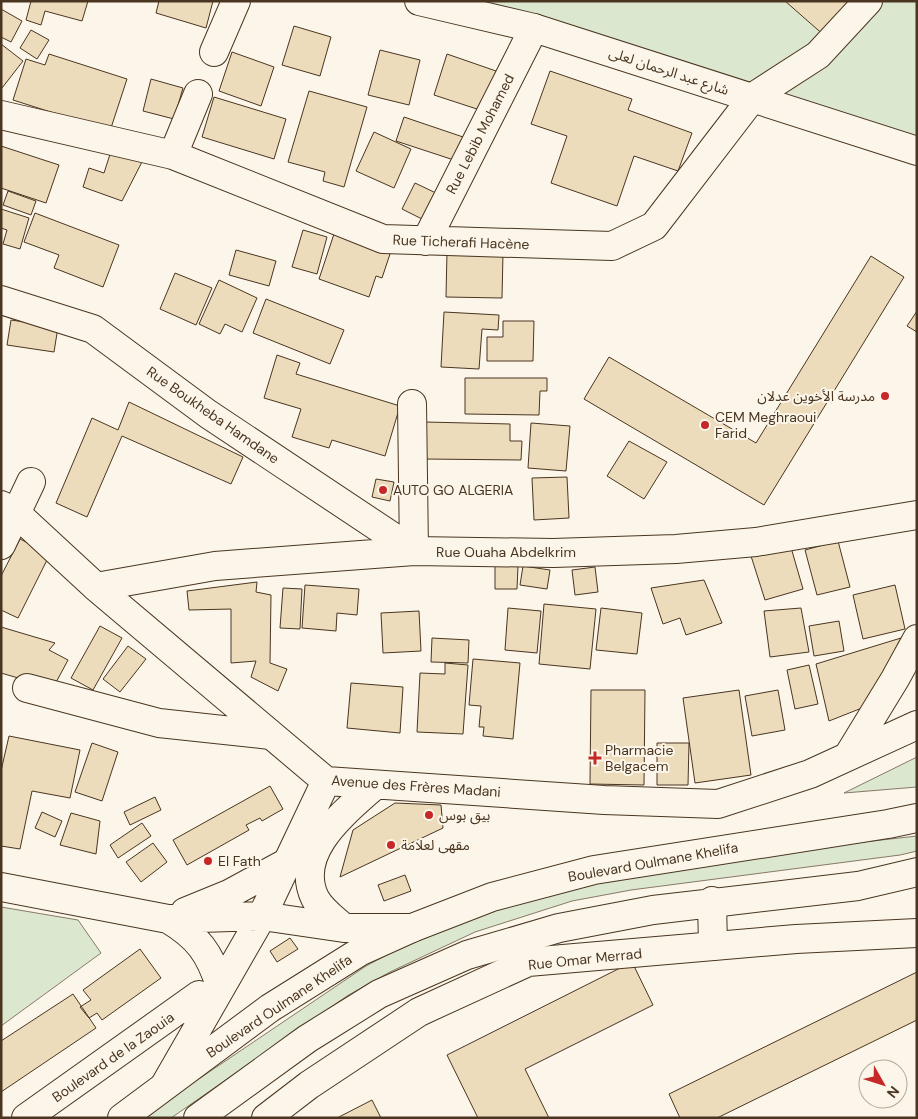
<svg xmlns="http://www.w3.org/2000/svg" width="918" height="1119" font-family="'DM Sans','Noto Sans Arabic',sans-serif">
<rect width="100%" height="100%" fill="#fbf6e9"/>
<path fill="#dce7d0" stroke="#887966" d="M411,1H917V143Z
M917,757V787L844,793Z
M917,836V851L900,855L631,890L572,901L475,932L390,972L347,996L171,1118H141L366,966L413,941L468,918L584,882L792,850Z
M1,907L78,920L101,953L1,1026Z"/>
<path fill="#ecdcbc" stroke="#4a3520" d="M31,1H88L82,21L45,11L41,25L26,20Z
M159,1H213L206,28L156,13Z
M785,1H856L826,37Z
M1,9L22,21L11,42L1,37Z
M294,26L331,37L320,76L282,65Z
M31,30L49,40L37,59L20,48Z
M1,44L23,61L2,88L1,87Z
M380,50L420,60L409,105L368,95Z
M232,52L274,67L261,106L219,91Z
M49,54L127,79L110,131L13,100L26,59L45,65Z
M447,54L496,71L483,111L434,95Z
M550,71L632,99L628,110L692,133L678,171L634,156L617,206L551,183L567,136L531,124Z
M151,79L183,88L174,119L143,111Z
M309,91L367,107L344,187L323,181L325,172L288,162Z
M214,97L286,119L274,159L202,137Z
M404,117L469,139L460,162L396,141Z
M374,132L411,149L394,188L356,171Z
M1,146L59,165L46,203L1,188Z
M112,148L144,158L122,201L83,187L89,168L104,173Z
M415,183L438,194L424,220L402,209Z
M8,191L36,201L31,215L3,205Z
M1,209L29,218L20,249L3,244L7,230L1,228Z
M35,213L119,245L103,287L54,268L59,255L24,242Z
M303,230L327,237L317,274L292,267Z
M335,231L390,254L382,278L376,276L369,297L319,279Z
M236,250L276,261L269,286L229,275Z
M447,252L503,253L502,298L446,297Z
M871,256L904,277L764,505L584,399L609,357L756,443Z
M175,273L212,288L196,325L160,309Z
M219,280L257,298L242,332L225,324L220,334L199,324Z
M266,299L344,330L330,364L253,333Z
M917,311V332L907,326Z
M444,312L499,315L498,330L482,329L479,369L441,367Z
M11,320L58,327L54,352L7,345Z
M503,321H534L533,361H487V337H503Z
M277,355L300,363L296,374L400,406L385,456L332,440L329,448L292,437L301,409L264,398Z
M465,378H547V391H540L539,415L465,414Z
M129,402L243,457L231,484L122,436L87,517L56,503L92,418L118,430Z
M425,422L510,424V441H522L521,460L424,459Z
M531,423L570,426L566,471L528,468Z
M629,441L667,462L644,499L607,476Z
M567,477L569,518L534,520L532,478Z
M376,479L394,482L390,501L372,497Z
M20,539L50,554L18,618L1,610V576Z
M838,541L850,587L817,595L805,550Z
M790,544L803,589L765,600L751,556Z
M495,565L518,566L517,589H495Z
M523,566L550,570L547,589L520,585Z
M595,567L598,592L575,595L572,570Z
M704,580L722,623L686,635L680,618L663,624L651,588Z
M257,582L256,592L271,595L270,663L287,669L278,691L251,677L256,661L231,663V609L189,610L187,591Z
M305,585L359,589L357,615L337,613L336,631L302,628Z
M895,585L905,629L863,639L853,595Z
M283,588L302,589L300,629L280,628Z
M544,604L596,609L590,669L539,664Z
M508,608L541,611L537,653L505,650Z
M601,608L642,613L637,654L596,650Z
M801,608L809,652L770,657L764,611Z
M419,611L421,651L383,653L381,613Z
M839,621L844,651L814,656L809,626Z
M100,626L122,638L93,690L71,678Z
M1,627L55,643L49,650L68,660L53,688L1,673Z
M432,638L469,640L468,663L431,662Z
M901,638L867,706L829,721L816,664Z
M128,646L146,659L120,692L103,679Z
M473,659L520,663L513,739L483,736L484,727H479L481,706L469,705Z
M445,663L468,665L463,734L417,732L420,673L445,674Z
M809,665L818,704L795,709L787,670Z
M351,683L403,687L400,733L347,728Z
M591,690H645L644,785L590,784Z
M739,690L751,775L695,783L683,698Z
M778,690L785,730L752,736L745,696Z
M9,736L80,750L70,798L32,791L20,849L1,846V771Z
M92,743L118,752L102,801L75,792Z
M657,743H689L688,785H657Z
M270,786L283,809L262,821L260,818L246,825L249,830L187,865L173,840Z
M155,797L161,810L130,825L124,812Z
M395,803L441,805L443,828L340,877L353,830Z
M42,812L62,821L55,837L35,828Z
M71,813L100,821L96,854L60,845Z
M142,823L151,836L118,858L110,845Z
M153,843L167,862L141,882L126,862Z
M405,875L411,891L384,901L378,885Z
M290,938L298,949L277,962L270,951Z
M140,949L161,978L102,1020L97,1013L89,1018L80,1007L91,1000L83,990Z
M632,962L653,1005L525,1069L549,1118H478L447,1055Z
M917,972V1020L717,1118H680L669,1094Z
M73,994L96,1028L1,1092V1041Z
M372,1100L381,1118H337Z"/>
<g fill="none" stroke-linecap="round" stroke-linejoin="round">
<g stroke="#4a3520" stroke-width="30">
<path id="minor" d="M214,52L236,1
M1,115L173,155L383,239L612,246L654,226L753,97L818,55L868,1
M173,155L198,94
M426,241L534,28
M1,300L93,329L208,414L414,551
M412,404L414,551
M1,505L17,514L96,587L326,781L604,800L718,804L810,774L917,725
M1,545L31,482
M96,587L215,566L414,551L553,553L676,549L756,542L917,515
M27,688L159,723L270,735
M848,756L895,679L917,639
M1,887L168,919L262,916L344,928H412
M185,912L229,894L286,863
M168,919C198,937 210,953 220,986
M344,928C334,919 321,910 315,898C293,852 345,812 374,786
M165,1085L262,916L326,781
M26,1118L199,995
M266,1118L309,1085L419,1012L528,962L796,939L917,933"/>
</g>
<g stroke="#4a3520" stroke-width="30">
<path id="major" d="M419,1L534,28L917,151
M712,901L713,946
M122,1118L270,1008L361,951L412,928L492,897L594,870L888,824L917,818
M198,1118L307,1039L379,994L467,955L559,928L653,910L858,886L917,872"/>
</g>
<use href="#minor" stroke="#fbf6e9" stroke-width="28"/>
<use href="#major" stroke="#fbf6e9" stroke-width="28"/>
</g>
<g fill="#c62828" stroke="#fbf6e9" stroke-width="2">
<circle cx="885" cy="396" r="5"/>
<circle cx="705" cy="425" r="5"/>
<circle cx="383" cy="490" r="5"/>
<path d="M592.5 750.5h5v5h5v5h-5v5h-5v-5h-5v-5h5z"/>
<circle cx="429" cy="815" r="5"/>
<circle cx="391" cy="845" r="5"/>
<circle cx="208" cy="861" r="5"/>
</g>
<g text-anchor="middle" stroke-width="4" stroke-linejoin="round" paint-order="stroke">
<g font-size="14" fill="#4a3520" stroke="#fbf6e9">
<text transform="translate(669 71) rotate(18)" y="5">شارع عبد الرحمان لعلى</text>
<text transform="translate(480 134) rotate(-63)" y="5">Rue Lebib Mohamed</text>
<text transform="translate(461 242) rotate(2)" y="5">Rue Ticherafi Hacène</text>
<text transform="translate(213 415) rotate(35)" y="5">Rue Boukheba Hamdane</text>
<text x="506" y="557">Rue Ouaha Abdelkrim</text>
<text transform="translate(416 786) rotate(4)" y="5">Avenue des Frères Madani</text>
<text transform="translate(653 862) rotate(-10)" y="5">Boulevard Oulmane Khelifa</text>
<text transform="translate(585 959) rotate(-6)" y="5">Rue Omar Merrad</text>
<text transform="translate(279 1006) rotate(-34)" y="5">Boulevard Oulmane Khelifa</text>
<text transform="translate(113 1057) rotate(-35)" y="5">Boulevard de la Zaouia</text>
</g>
<g font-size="14" fill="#4a3520" stroke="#fbf6e9" text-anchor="start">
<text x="875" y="401" text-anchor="end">مدرسة الأخوين عدلان</text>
<text x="715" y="422">CEM Meghraoui<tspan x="715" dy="16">Farid</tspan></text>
<text x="393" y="495">AUTO GO ALGERIA</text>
<text x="605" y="755">Pharmacie<tspan x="605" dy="16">Belgacem</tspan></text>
<text x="439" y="820">بيق بوس</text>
<text x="401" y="850">مقهى لعلامة</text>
<text x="218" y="866">El Fath</text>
</g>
</g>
<rect width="918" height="1119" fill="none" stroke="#4a3520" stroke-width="5"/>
<g transform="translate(883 1084) rotate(129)"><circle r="24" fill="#fbf6e9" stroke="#b4a999"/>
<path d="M0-4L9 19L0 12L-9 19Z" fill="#c62828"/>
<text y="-8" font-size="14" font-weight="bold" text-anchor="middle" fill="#4a3520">N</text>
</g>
</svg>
